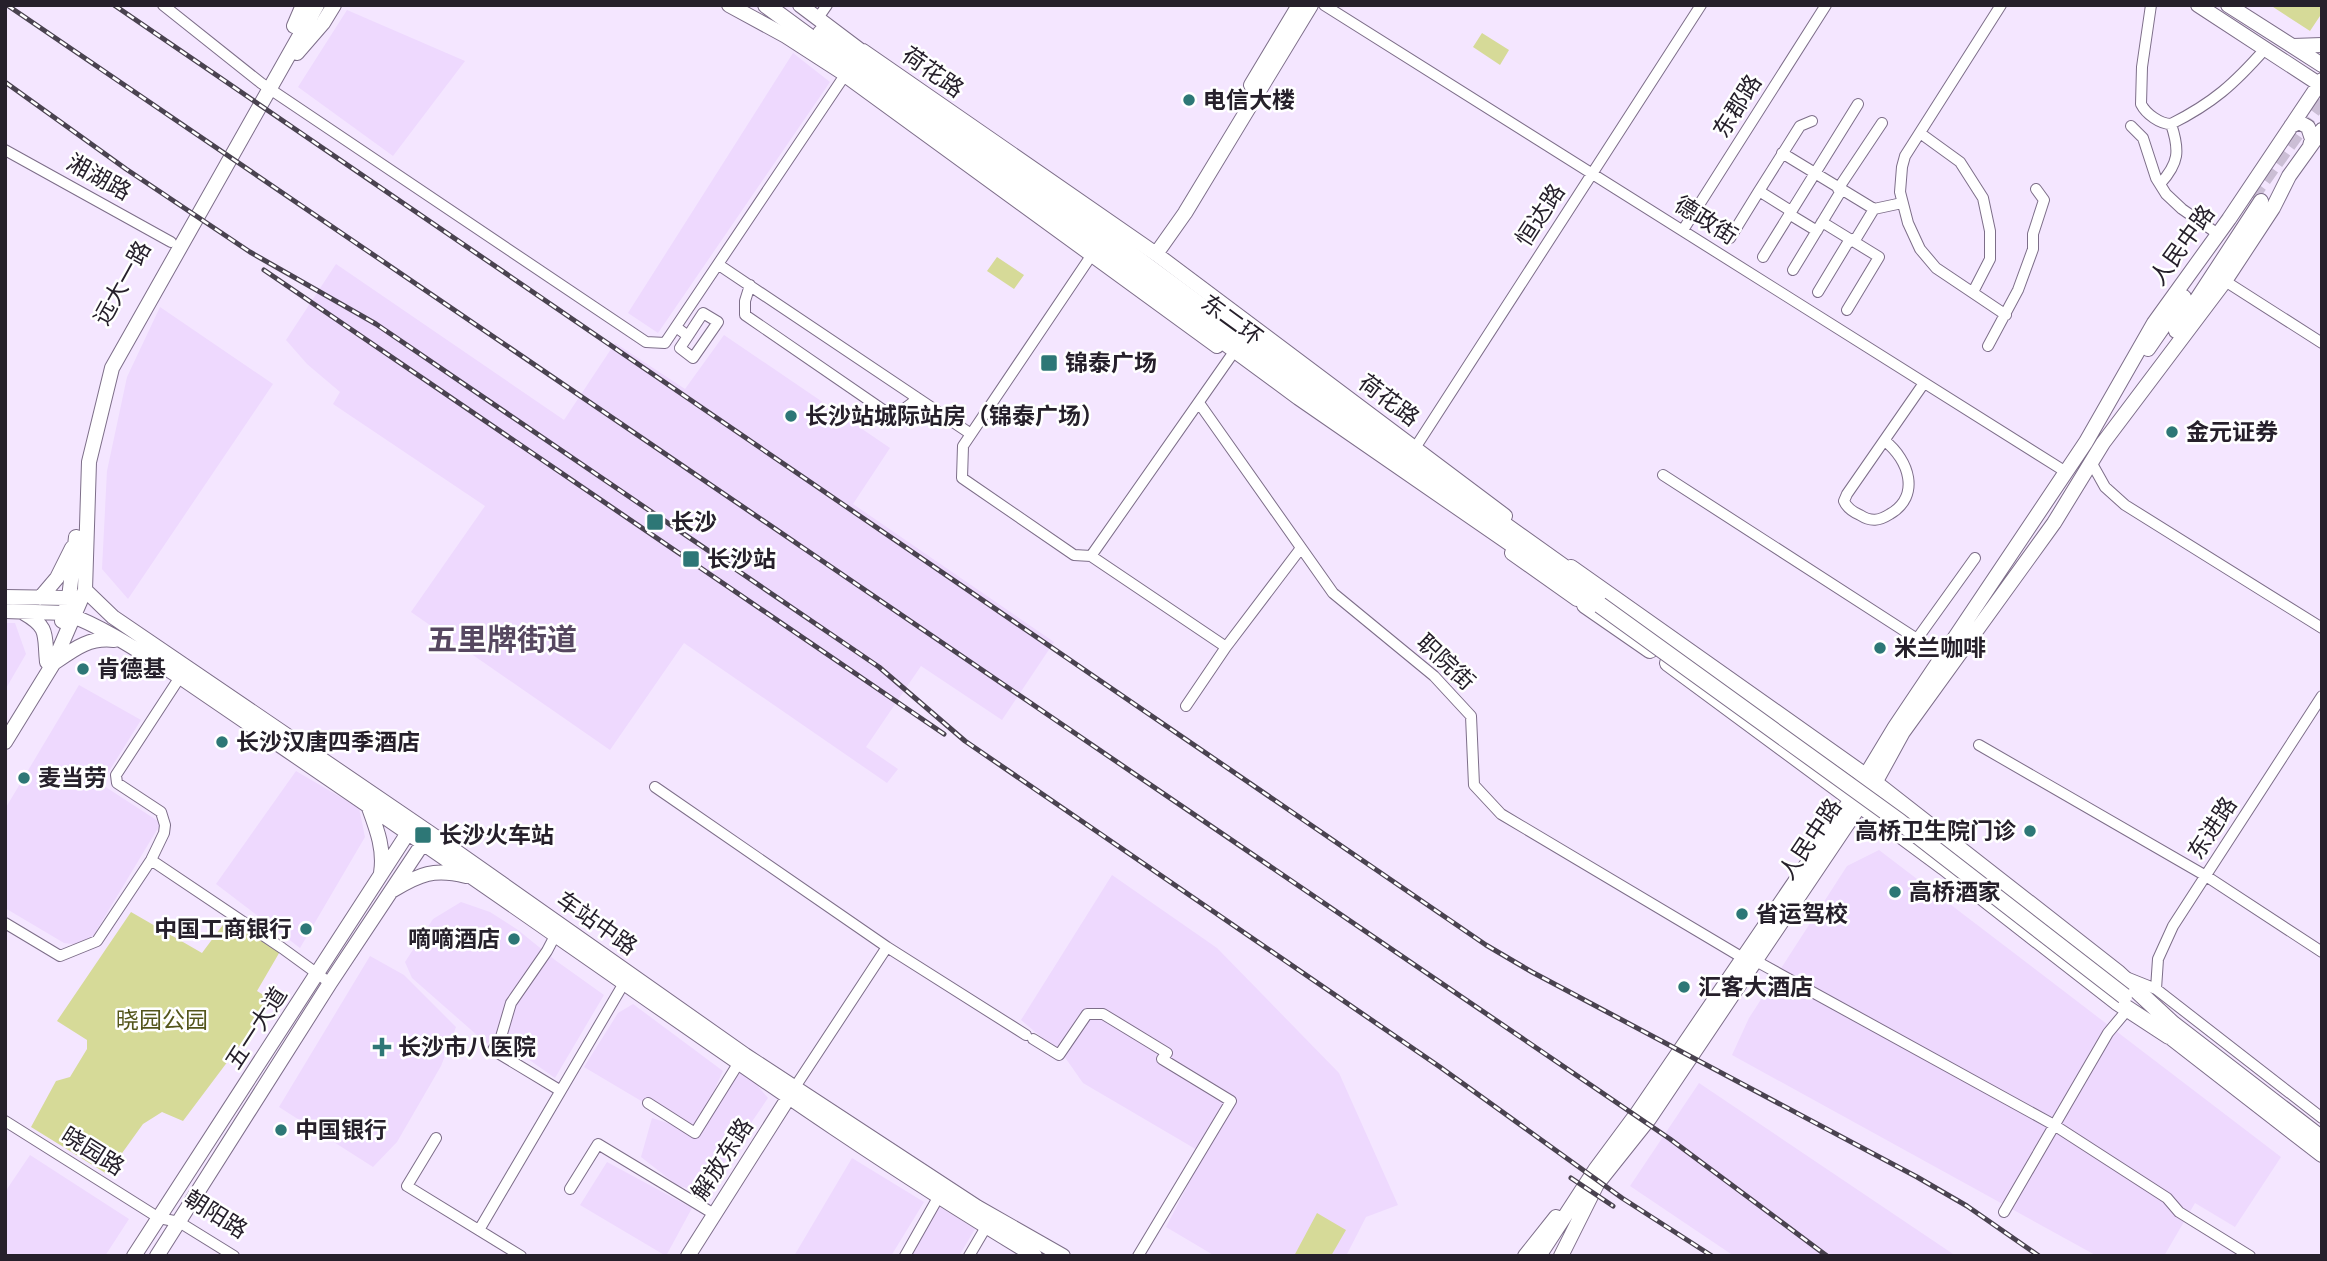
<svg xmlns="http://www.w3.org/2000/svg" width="2327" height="1261" font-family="'Noto Sans','Noto Sans SC',sans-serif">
<rect width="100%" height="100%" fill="#f4e6ff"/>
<path fill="#eed9fe" d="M347,10L465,61L393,156L298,87Z
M793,53L830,82L658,333L628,313Z
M336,264L564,420L615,343L685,389L724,335L890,448L853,504L1054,642L1002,720L921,666L866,747L898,769L887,783L684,643L610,750L411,612L485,506L333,404L340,392L307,364L286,340Z
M160,307L273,384L128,599L102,569L107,471L127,377Z
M5,623H15L26,654L5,690Z
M79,685L141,720L101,784L161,823L92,938L80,945L64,943L5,908V809Z
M296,771L359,808L365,837L300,948L216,884Z
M1879,850L2281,1157L2235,1227L2195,1203L2164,1256H2097L1732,1055L1749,1018L1847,866Z
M1112,875L1217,948L1339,1073L1398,1205L1366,1217L1346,1256H1215L1166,1227L1204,1154L1083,1083L1064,1056L1021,1020Z
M461,902L490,912L518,930L555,960L604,995L555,1078L511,1047L517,1033L486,1043L412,978L405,962L433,919Z
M370,956L404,975L456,1027L441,1066L397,1142L373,1167L279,1107Z
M633,1004L723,1071L697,1128L743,1069L768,1098L704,1192L678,1186L641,1157L652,1118L690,1130L584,1067L618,1013Z
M1699,1083L1956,1256H1734L1630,1186Z
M30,1155L129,1219L105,1256H5V1192Z
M852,1158L924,1202L891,1256H794Z
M607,1162L692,1208L666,1256L580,1205Z
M932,1202L975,1229L959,1256H902Z"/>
<path fill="#d6da98" d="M2270,5H2322V13L2310,31Z
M1482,33L1509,50L1500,65L1473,47Z
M997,257L1024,275L1014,289L987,271Z
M131,912L202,953L231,914L282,948L257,991L273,1001L183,1121L162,1112L143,1124L107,1174L31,1127L56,1081L70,1077L87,1049V1040L57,1021Z
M1317,1213L1346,1230L1331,1256H1294Z"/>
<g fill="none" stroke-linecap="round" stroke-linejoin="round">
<path stroke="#cbbed5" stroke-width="14" stroke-dasharray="14 7" stroke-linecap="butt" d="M2252,197L2322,99"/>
<g stroke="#7d6e89" stroke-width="12">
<path id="minor" d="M163,5L261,83L646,342L665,343L845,75
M1324,5L2066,472
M2001,5L1905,156L1902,167L1900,192L1908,223L1920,249L1936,268L2006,315
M2151,5L2142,67L2141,104C2146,114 2160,124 2171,124C2213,103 2234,84 2265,49
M818,18L827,5
M2131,126L2143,138L2156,178L2166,194L2182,209L2218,234
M1920,133L1960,162L1983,198L1990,231V259L1973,292
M5,150L171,242
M1782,153L1874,209
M2160,184C2179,163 2180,151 2171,124
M1838,189L1882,123
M1791,211L1759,191L1800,126L1812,121
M1789,214L1817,231
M1822,222L1879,257L1847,310
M1683,230L1826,5
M1730,238L1759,191
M1091,256L963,446L962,478L1074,555L1091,556L1226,647
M1763,257L1858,104
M719,265L971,434
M1793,270L1841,191
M2225,281L2322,343
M750,285L745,301V315L889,414L896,415L912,403L916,397
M1818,292L1847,244L1857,237L1874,209L1902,203
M676,327L688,336L680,348L693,358L718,322L703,313L688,336
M1988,346L2018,290L2033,249V234L2044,200L2036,189
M1199,403L1333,593L1434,676L1471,716L1474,785L1501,814L1743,958
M1885,441C1909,460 1921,496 1890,514C1879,521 1871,522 1860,515C1853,512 1847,508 1844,501L1847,494L1924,383
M1415,448L1701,5
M2091,462L2105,487L2125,505L2322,628
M1663,475L1917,639L1975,558
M1091,556L1231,356
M1186,706L1226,647L1301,548
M1979,745L2206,876L2322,952
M655,787L887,947
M151,860L282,948L330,983
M5,923L60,956L97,941L151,860L164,833L165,825L161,812L117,783L116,775L180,677
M1756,961L2054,1125L2167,1198L2179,1212L2250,1256
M2126,977L2156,989L2322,1118
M2156,989L2158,959L2173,926L2322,696
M1033,1039L1059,1055L1087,1014H1103L1167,1053L1162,1059L1231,1101L1138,1256
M795,1087L887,947L1026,1035
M556,1088L493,1050L501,1037L511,1003L547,951L558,930
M648,1103L695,1133L738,1064
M5,1121L159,1218L179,1222L234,1256
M436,1138L407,1186L521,1256
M570,1189L598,1144L714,1214
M2004,1212L2108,1033L2128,1009
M479,1230L624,983
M905,1256L939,1196
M969,1256L986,1227"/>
</g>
<g stroke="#7d6e89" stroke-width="16">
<path id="major" d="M729,5L786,36L851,78
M800,5L869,57
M2198,5L2322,86
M2228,5L2322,65
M294,26L303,5
M2293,46L2322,45
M863,51L1156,254L1505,516
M297,53L323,23L334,5
M845,75L1217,346
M1251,85L1299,5
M2291,126L2299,122L2308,127L2312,139L2310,146
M1156,254L1185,213L1311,5
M2176,331L2261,201
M2148,349L2184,297
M1512,553L1577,599
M85,590L113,617L430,833L745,1055L977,1207L1063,1256
M5,597L69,598L77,601
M40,598L57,578L72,548
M5,611L65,613C106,628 143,654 180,677C310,766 440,854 568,944C722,1051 874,1160 1035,1256
M24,613C50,628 44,635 47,662
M62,621L69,598L76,537
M54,663C74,649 89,637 114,640
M5,742L53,664L85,590L89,462L112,368L317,5
M368,805C376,827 385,849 381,873
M393,890C420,874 434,868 466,876
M1594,1188L1649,1119L1875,783L1903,732L2054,523L2103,443L2225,281L2273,208L2289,176L2322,130
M134,1256L413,825
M157,1256L330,983L427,837
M688,1256L792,1092
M1525,1256L1556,1217
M1539,1256L1595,1170L1638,1112L1852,798L1895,727L2086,442L2154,323L2229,219L2322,80
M1561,1256L1599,1180"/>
</g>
<g stroke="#7d6e89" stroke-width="18">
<path id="highway" d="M766,5L1299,397L1600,605
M821,33L1108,237L1304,382L1579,578
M1571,568L1875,783L2118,973L2176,1027
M1585,605L1650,650
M1668,663L1944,867L2117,1002L2169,1036
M2169,1021L2322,1139
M2161,1029L2322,1154"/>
</g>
<use href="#minor" stroke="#fff" stroke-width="10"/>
<use href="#major" stroke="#fff" stroke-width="14"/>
<use href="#highway" stroke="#fff" stroke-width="16"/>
<g stroke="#4a4350" stroke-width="5">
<path id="rail" d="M7,5L1670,1139L1827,1256
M114,5L1486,945L1532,972L1917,1177L1967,1206L2039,1256
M5,82L126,169L250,252L376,324L879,667L965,741L1440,1067L1622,1198L1712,1256
M264,270L944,734
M1571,1178L1613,1206"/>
</g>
<use href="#rail" stroke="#fff" stroke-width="2.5" stroke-dasharray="8" stroke-linecap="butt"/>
<g stroke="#7d6e89" stroke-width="18" stroke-linecap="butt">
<path id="highway-bridge" d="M1600,605L1900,822L2124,996"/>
</g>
<use href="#highway-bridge" stroke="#fff" stroke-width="16"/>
</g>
<g fill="#2d7776" stroke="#fff" stroke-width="2.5">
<circle cx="1189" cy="100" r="7"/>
<rect x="1040" y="354" width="18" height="18" rx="3.5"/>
<circle cx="791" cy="416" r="7"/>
<circle cx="2172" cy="432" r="7"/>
<rect x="646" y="513" width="18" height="18" rx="3.5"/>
<rect x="682" y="550" width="18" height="18" rx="3.5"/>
<circle cx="1880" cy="648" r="7"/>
<circle cx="83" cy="669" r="7"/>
<circle cx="222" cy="742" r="7"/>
<circle cx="24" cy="778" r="7"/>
<circle cx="2030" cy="831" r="7"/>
<rect x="414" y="826" width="18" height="18" rx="3.5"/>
<circle cx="1895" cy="892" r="7"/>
<circle cx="1742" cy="914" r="7"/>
<circle cx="306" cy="929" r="7"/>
<circle cx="514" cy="939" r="7"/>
<circle cx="1684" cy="987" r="7"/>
<path d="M378.5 1036.5h7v7h7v7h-7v7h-7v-7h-7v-7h7z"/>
<circle cx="281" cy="1130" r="7"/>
</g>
<g text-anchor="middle" stroke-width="5" stroke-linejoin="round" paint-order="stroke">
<g font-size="23" fill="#26202b" stroke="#fff">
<text transform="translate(933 72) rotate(35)" y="8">荷花路</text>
<text transform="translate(1737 106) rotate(-58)" y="8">东郡路</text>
<text transform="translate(99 177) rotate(29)" y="8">湘湖路</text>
<text transform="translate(1540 215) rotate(-57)" y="8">恒达路</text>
<text transform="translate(1706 220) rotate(32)" y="8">德政街</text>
<text transform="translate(2182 245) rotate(-54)" y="8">人民中路</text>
<text transform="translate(122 283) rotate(-61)" y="8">远大一路</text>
<text transform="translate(1232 320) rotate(36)" y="8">东二环</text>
<text transform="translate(1389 400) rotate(37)" y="8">荷花路</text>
<text transform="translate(1446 662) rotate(43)" y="8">职院街</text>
<text transform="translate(2212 828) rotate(-57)" y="8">东进路</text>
<text transform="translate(1810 839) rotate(-56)" y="8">人民中路</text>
<text transform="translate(597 923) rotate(35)" y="8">车站中路</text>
<text transform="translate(256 1028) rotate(-57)" y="8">五一大道</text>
<text transform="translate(93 1151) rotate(32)" y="8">晓园路</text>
<text transform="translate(722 1159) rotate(-57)" y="8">解放东路</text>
<text transform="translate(216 1214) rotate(32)" y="8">朝阳路</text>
</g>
<g font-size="23" font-weight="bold" fill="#26202b" stroke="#fff" text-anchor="start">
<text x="1203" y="108">电信大楼</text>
<text x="1065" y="371">锦泰广场</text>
<text x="805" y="424">长沙站城际站房（锦泰广场）</text>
<text x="2186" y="440">金元证券</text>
<text x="671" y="530">长沙</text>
<text x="707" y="567">长沙站</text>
<text x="1894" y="656">米兰咖啡</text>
<text x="97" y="677">肯德基</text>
<text x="236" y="750">长沙汉唐四季酒店</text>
<text x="38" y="786">麦当劳</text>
<text x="2016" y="839" text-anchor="end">高桥卫生院门诊</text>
<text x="439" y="843">长沙火车站</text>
<text x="1909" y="900">高桥酒家</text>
<text x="1756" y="922">省运驾校</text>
<text x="292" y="937" text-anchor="end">中国工商银行</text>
<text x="500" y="947" text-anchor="end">嘀嘀酒店</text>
<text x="1698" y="995">汇客大酒店</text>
<text x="398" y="1055">长沙市八医院</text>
<text x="295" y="1138">中国银行</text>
</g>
<g font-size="23" fill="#53551b" stroke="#fff">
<text x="162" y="1028">晓园公园</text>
</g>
<g font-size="30" font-weight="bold" fill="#564760" stroke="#fff">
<text x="502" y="650">五里牌街道</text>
</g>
</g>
<rect width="2327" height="1261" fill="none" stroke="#26202b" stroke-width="14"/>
</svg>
